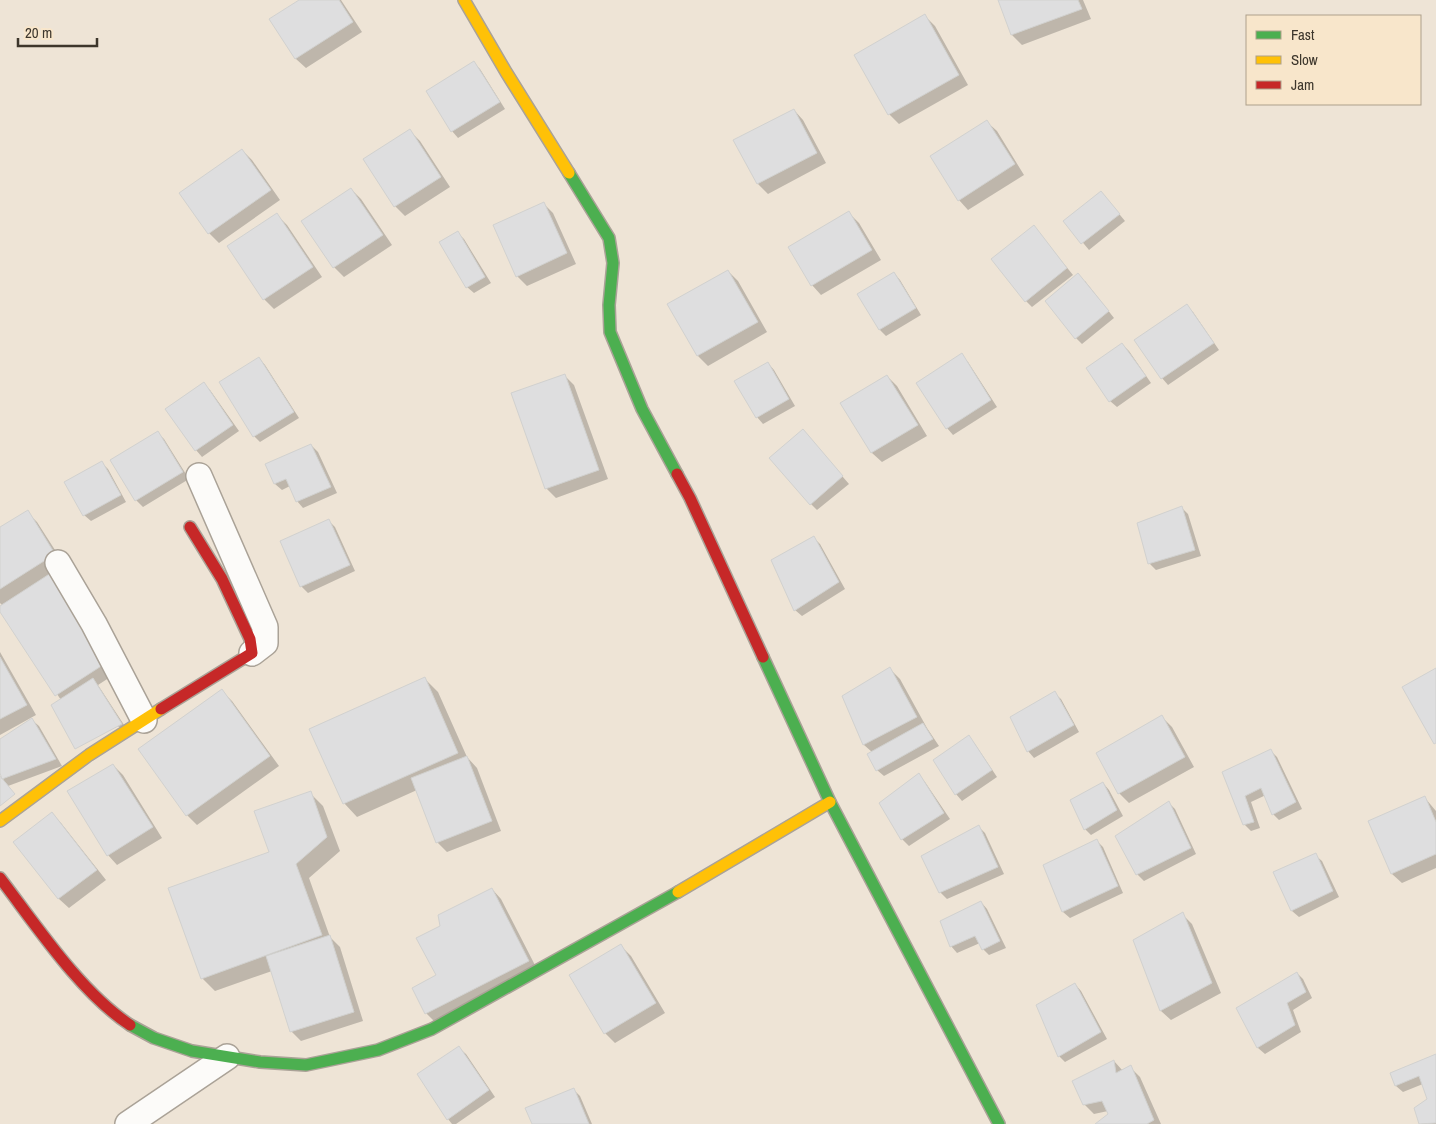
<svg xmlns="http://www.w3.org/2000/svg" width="1436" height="1124" font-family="'Archivo Narrow',sans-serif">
<rect width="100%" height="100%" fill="#eee4d6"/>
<path fill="#0003" d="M301,0H341L362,32L306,68L296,59L271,19Z
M999,0H1083L1091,19L1022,45L1012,35Z
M925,16L935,26L968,85L899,124L889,114Z
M474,63L480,69L505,109L458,138L452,131Z
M794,110L803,120L826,163L768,194L758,184L735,141Z
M987,122L997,131L1024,175L968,210L959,200Z
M410,131L420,141L450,187L405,216L395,206Z
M242,150L252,160L280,200L219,243L209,233Z
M351,189L361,199L392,245L344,277L334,267Z
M1101,192L1125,221L1089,250L1065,221Z
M543,203L553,213L576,264L527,286L517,276Z
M849,213L859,223L881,260L821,295L812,285Z
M277,215L287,225L322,277L274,309L264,299L229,247Z
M1034,227L1073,275L1032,307L1026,301Z
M458,233L464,239L491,283L474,293L467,287Z
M728,271L738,281L767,332L708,366L698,356L669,305Z
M894,273L900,280L921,315L886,336L880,330L859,294Z
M1085,281L1114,318L1082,344L1076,338Z
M1187,306L1193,312L1219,350L1168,385L1162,378Z
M1122,344L1129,351L1151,383L1117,407L1110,401Z
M961,355L968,362L997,407L953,435L947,428Z
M259,358L265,365L299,418L260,442L254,436Z
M768,363L774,370L795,406L763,424L757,417L736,381Z
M564,375L574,385L608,479L556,498L546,488Z
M887,376L897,386L927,436L882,462L872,453L842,403Z
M203,384L210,390L239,431L202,457L196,450L166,409Z
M158,433L164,439L189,479L143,507L136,500L112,460Z
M809,438L849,484L817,510L811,504Z
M311,445L318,452L337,493L303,508L297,501L290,486L282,490L275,484L266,465Z
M102,463L108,469L126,502L91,521L84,515Z
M1181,507L1188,514L1201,556L1156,570L1150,564L1138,523Z
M27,512L37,522L64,564L118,672L98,685L128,731L61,700L0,609L3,606L0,603V529Z
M328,520L335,527L355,571L308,593L301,586Z
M814,538L820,544L845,589L802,616L795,610Z
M0,652L36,715L0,735Z
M890,669L900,679L927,728L939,746L884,776L877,770L872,752L864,745L844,697Z
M425,679L438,692L467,757L477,768L501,831L447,852L437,842L417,790L357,817L344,803Z
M222,691L232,701L279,766L197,825L187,815Z
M1054,693L1061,699L1079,732L1034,758L1028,751Z
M1162,717L1172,727L1194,767L1129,803L1119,793Z
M32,720L39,726L62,766L8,786L0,776L4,780L0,770V740Z
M969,737L975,744L997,777L962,801L956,794Z
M1271,751L1277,757L1302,809L1279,820L1273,814L1266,795L1251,802L1260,828L1251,831L1244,824L1223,773Z
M113,765L123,775L162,838L117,865L108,855Z
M919,775L925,782L950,819L909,846L902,839Z
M1103,783L1109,790L1123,816L1091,835L1085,829Z
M310,793L323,806L340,851L309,878L330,937L340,947L363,1021L301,1041L291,1031L272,971L215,991L202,978L270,853Z
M1425,798L1436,811V868L1402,883L1392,874Z
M1169,803L1175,809L1196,854L1144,881L1137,874Z
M52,813L61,823L106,880L69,908L59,899L15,842Z
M979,827L985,833L1004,874L947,899L940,892Z
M1097,841L1103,847L1123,893L1070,918L1063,912L1045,866Z
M1315,855L1322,861L1339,897L1299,917L1292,911L1275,872Z
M492,889L501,899L538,971L436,1023L426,1013L437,976L441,927Z
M981,902L987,909L1006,948L989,955L983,949L980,943L957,953L951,946Z
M1182,914L1192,924L1221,993L1171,1020L1161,1011L1134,940Z
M621,946L631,956L665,1013L615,1043L605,1033Z
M1297,973L1303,979L1312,998L1293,1010L1301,1032L1265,1054L1258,1048L1237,1008Z
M1075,984L1081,991L1107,1039L1065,1062L1059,1056Z
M459,1048L466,1054L495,1097L456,1124H452L448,1119Z
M1436,1055V1124H1421L1415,1109L1428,1100L1423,1084L1403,1092L1396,1086L1392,1074Z
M1114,1061L1123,1071L1130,1067L1140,1077L1161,1124H1097L1109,1114L1108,1111L1094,1114L1084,1104Z
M573,1089L580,1096L592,1124H533Z"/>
<path fill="#dededf" stroke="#d1d1cf" d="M299,0H339L353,22L295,59L269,19Z
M998,0H1078L1082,9L1011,35Z
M925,14L959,75L888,115L854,55Z
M474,61L500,102L451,132L426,91Z
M794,109L817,153L757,184L733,140Z
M987,120L1015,164L958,201L930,156Z
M410,129L441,177L394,207L363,159Z
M242,149L271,190L208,234L179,193Z
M351,188L383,235L333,268L301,221Z
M1101,191L1120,214L1081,244L1063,221Z
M544,202L567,253L516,277L493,225Z
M849,211L872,250L811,286L788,247Z
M277,213L313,267L263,300L227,246Z
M1034,225L1067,268L1025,302L991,259Z
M458,231L485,277L466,288L439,242Z
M728,270L758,322L697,356L667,304Z
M894,272L916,308L879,330L857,294Z
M1078,273L1109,311L1075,339L1045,301Z
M1187,304L1214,343L1161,379L1134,340Z
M1122,343L1146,376L1109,402L1086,368Z
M962,353L991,400L946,429L916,383Z
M259,357L294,412L253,437L219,382Z
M768,362L789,399L756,418L734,381Z
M565,374L599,470L545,489L511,393Z
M887,375L918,425L871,453L840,403Z
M204,382L233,425L195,451L165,409Z
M803,429L843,476L810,505L769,458Z
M158,431L183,472L135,501L110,460Z
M311,444L331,487L296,502L286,479L274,484L265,464Z
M102,461L121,495L83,516L64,482Z
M1182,506L1195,550L1148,564L1137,523Z
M28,510L55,554L0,589V527Z
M329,519L350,565L300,587L280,541Z
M814,536L839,582L794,611L771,560Z
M51,573L109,661L55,696L0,612V606Z
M0,657L27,705L0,719Z
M890,667L917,717L863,745L842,696Z
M1436,668V743L1434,744L1402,687Z
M425,677L458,753L343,804L309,729Z
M93,678L122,724L75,749L51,705Z
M222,689L270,756L186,816L138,749Z
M1055,691L1074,725L1027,752L1010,717Z
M1162,715L1185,757L1118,794L1096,753Z
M32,718L56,759L2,779L0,773V739Z
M923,723L933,739L876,771L867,754Z
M969,735L992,770L955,795L933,760Z
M1271,749L1296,802L1272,815L1261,788L1245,796L1254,822L1243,825L1222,772Z
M467,756L492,821L436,843L411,778Z
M113,764L153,827L107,856L67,791Z
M919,773L944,813L901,840L879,803Z
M0,776L15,794L0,806Z
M1103,782L1117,810L1084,830L1070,800Z
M311,791L327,837L296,864L322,935L201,979L168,888L269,852L254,811Z
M1425,796L1436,822V854L1391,874L1368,821Z
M1169,801L1191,848L1136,875L1115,836Z
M52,812L97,870L58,899L13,842Z
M979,825L998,867L939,893L921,856Z
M1097,839L1118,886L1062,912L1043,865Z
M1316,853L1333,891L1291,911L1273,872Z
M492,888L529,961L425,1014L412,988L436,975L416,938L440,926L438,915Z
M981,901L1000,941L982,950L975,936L950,947L940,921Z
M1183,912L1212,983L1160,1011L1133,940Z
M330,935L354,1012L290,1032L266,956Z
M621,944L656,1003L604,1034L569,975Z
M1297,972L1306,992L1287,1003L1295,1025L1257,1048L1236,1008Z
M1075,983L1101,1032L1058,1057L1036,1005Z
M459,1046L489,1090L447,1120L417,1074Z
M1436,1054V1123L1419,1124L1414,1108L1427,1099L1419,1076L1395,1086L1390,1073Z
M1114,1060L1116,1073L1131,1065L1154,1120L1147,1124H1095L1108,1114L1102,1101L1083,1105L1072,1081Z
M574,1088L589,1124H532L525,1108Z"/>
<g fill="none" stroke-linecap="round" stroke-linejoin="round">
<g stroke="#aaa297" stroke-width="28">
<path id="street" d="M199,476L265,627V643L252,653
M58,563L94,624L144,720
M128,1124L227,1057"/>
</g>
<g stroke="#aaa297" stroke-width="14">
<path id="fast" d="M569,173L609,238L613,263L609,305L610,332L642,409L677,474
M763,657L830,802L999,1124
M130,1025L154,1038L192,1051L260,1062L306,1065L378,1050L432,1029L678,892"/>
</g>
<g stroke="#aaa297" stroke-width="14">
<path id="slow" d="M464,0L506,72L569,173
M0,821L89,755L161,709
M678,892L830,802"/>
</g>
<g stroke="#aaa297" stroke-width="14">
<path id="jam" d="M677,474L690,498L763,657
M161,709L252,653L250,639L222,579L190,527
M0,878C36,925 80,992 130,1025"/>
</g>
<use href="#street" stroke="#fcfbf9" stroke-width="25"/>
<use href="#fast" stroke="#4caf50" stroke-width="11"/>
<use href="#slow" stroke="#ffc107" stroke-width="11"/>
<use href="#jam" stroke="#c62828" stroke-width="11"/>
</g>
<rect x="1246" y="15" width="175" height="90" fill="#f8e6cb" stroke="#ada08b"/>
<rect x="1256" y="31" width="25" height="8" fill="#4caf50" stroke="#ada08b"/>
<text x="1291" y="40" font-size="15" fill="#3d362c">Fast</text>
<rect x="1256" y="56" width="25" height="8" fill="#ffc107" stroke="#ada08b"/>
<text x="1291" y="65" font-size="15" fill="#3d362c">Slow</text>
<rect x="1256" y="81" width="25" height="8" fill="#c62828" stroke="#ada08b"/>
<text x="1291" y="90" font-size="15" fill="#3d362c">Jam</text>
<path d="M18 38v8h79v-8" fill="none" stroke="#3d362c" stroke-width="2.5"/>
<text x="25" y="38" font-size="15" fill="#3d362c" stroke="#f8e6cb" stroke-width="4" paint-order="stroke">20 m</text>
</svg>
